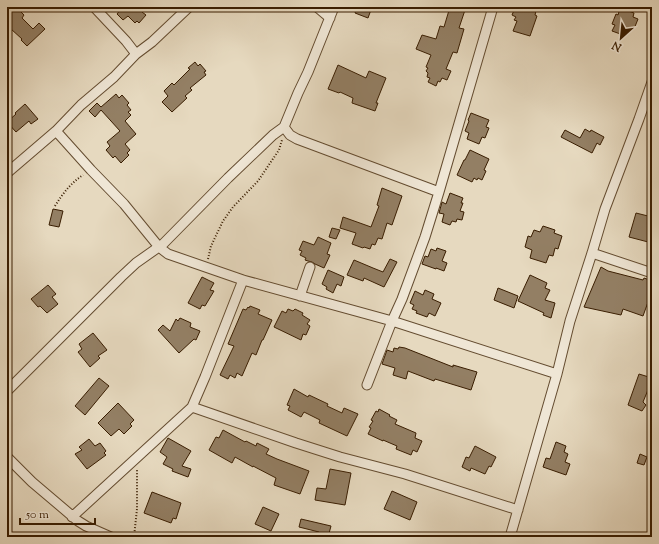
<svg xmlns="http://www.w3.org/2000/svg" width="659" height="544" font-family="'Sorts Mill Goudy',serif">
<rect width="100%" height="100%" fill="#e6d9bf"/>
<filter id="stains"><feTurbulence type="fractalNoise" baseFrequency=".005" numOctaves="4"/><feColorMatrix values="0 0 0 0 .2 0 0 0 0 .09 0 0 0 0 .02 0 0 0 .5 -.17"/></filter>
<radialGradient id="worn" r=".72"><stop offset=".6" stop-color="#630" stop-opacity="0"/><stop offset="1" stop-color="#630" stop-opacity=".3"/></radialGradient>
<path fill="#937f64" stroke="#391d01" d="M7,7L12,11L16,7L24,15L22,18L33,29L39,23L45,29L27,46L21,40L22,39L11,29L7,33Z
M119,7H147L142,12L146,15L139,23L137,21L135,23L128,16L123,20L117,14L121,9Z
M357,7H372L368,18L355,13Z
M450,7H466L459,28L464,29L457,53L453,52L446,69L451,71L447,80L442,78L440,82L438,81L436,86L428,82L430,78L427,77L428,73L426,71L428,68L426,67L431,55L416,49L422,35L436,39L440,26L444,27Z
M523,7L536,11L535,15L537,16L530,36L513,31L517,21L514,20L516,17L512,15L515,8L522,10Z
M620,8L634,13L633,17L638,19L634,29L631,28L630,32L628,31L626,36L612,31L615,25L612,24L616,14L618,15Z
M195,62L198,66L200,64L206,71L204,72L206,75L190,88L192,90L185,96L187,98L172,112L162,102L168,96L164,91L172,83L174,85L190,69L188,68Z
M338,65L366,78L369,71L386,78L376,103H378L375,111L352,103L353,98L340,92L339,93L328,89Z
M116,94L119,98L122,95L129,103L127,105L131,110L128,112L131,115L125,121L136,134L125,144L130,150L127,153L129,155L121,163L115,156L113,158L106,150L110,146L107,142L120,131L101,110L95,117L89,111L97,103L101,107Z
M25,104L38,119L31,124L29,121L16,132L7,122L16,114L15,113Z
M471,113L489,120L486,127L489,128L485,138L482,137L479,144L467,139L469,133L465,131L469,121L468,120Z
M585,129L590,132L591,130L604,137L600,145L597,143L592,153L561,137L565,130L580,138Z
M470,150L489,159L484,170L486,171L482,180L478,178L477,180L474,178L472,182L457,175L464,160H465Z
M382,188L402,196L392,225L387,223L382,239L378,238L375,245L372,244L370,249L364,247L363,248L352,244L356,233L340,228L343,217L371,227L379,206L377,205Z
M450,193L463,198L461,203H463L460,211L464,212L462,220L457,219L456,222L452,221L450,225L442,222L444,214L439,213L442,202L446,204Z
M53,209L63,211L59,227L49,225Z
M636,213L652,217V243L629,237Z
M543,226L555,230L554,233L562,236L558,249L555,248L553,256L549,255L546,263L530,258L532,250L525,247L528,236L531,237L534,230L540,232Z
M332,228L340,230L336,239L329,237Z
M318,237L331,243L327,254L330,255L324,268L315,264L312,262L308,261L305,260L306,258L300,255L302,251L299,250L303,241L314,245Z
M437,248L446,251L442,261L447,263L444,271L436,268V269L422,264L425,256L428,257L431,249L436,251Z
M390,259L397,262L384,287L364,278L363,281L347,275L354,260L373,268L383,272Z
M601,267L608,271L643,280L644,278L652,281V291L643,316L623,309L621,315L584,307Z
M328,270L344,277L341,286L337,284L333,293L326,289L327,287L322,284Z
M530,275L547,283L545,288L550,290L545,300L555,303L551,318L543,315L544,313L518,301Z
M202,277L214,283L210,290L214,291L205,306L202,305L200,309L188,303Z
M48,285L56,294L52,297L58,304L47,313L40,306L38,307L31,299Z
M498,288L518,296L514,308L494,300Z
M425,290L434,294L432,299L441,303L435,316L429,313L427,317L416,313L417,311L412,309L414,305L410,303L415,291L423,295Z
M250,306L260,310L258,314L272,320L263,340H262L256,355L252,353L242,376L237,373L235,378L230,375L228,379L220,375L234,346L228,344L243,309L246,310L248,307L249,308Z
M288,309L293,311L295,309L303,313L302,315L310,320L307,324L310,326L306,335L303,334L301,340L274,327L282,311L286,313Z
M180,318L191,323L190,327L200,331L196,340L194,339L179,353L158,330L163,325L170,331L176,319L178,321Z
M93,333L107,350L98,356L100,358L90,367L78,352L82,349L79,344Z
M399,347L405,348L453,367V365L477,372L471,390L435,379L434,381L408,371L406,379L393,375L395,368L382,364L387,350L393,352L394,348L398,349Z
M639,374L652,378V380L643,402L646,405L642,411L628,405Z
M99,378L109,386L85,415L75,406Z
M294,389L308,397L309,395L328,404L327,406L342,413L344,408L358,414L347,436L319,423L320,420L304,412L301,417L288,410L290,406L287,405Z
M118,403L134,420L130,424L132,426L124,434L119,429L111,436L98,423Z
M379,409L390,415L389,416L397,420L395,424L416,433L415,438L422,441L417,452L413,450L411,455L396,449L397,446L383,440V441L368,434L371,428L369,427L373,421L371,420L376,411L378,412Z
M223,430L245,442L246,441L256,446L257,443L269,449L266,454L277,459L309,471L300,494L274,485L276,478L253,466V467L235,457L232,463L209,450L216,437L219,438Z
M168,438L191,451L182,466L191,469L188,477L172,471L173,469L163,464L167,457L160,452Z
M89,439L95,446L100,443L106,451L104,453L106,455L87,469L75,454L82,450L79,447Z
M556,442L566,446L564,452L568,454L565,462L570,464L566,475L543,467L546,458L550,459Z
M475,446L496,457L491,467L489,466L485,474L471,468L470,471L462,467L466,457L469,458Z
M640,454L647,457L644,465L637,463Z
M330,469L351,473L345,505L315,500L317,488L326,489Z
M392,491L417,502L410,520L384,509Z
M152,492L181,503L176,519L173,518L171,523L144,513Z
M263,507L279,514L271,531L255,524Z
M301,519L331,526L328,537H318L319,532L299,527Z"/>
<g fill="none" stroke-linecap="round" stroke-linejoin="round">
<g stroke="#644c30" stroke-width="11">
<path id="street" d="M94,7L126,41L136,54
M317,7L330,18
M284,127L290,135L297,139L439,192
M56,131L91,170L124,204L159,247L168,254L243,280L392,321L557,374
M7,173L56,131L81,105L114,77L136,54L152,42L189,7
M592,253L652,273
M300,296L310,267
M367,385L392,321L402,299L425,237L439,192L493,7
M7,391L121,277L136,263L163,244L228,178L273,135L284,127L298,93L308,72L334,7
M192,407L296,443L340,457L405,474L518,510
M7,457L32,482L78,521L86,526L111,537
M72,517L192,407L205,377L243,280
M510,537L557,374L570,321L592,253L605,209L639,119L652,82"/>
</g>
<path stroke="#391d01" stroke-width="2" stroke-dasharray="1 2" stroke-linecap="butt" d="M55,206C63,193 71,183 83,175
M208,259L211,246L223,221L233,207L258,181L279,150L282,140
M134,537L137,509V470"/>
<use href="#street" stroke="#efe6d5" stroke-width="9"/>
</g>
<rect width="659" height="544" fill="none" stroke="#e6d9bf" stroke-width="24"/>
<rect x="8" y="8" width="643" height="528" fill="none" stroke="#391d01" stroke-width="2"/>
<rect x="12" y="12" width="635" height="520" fill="none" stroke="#391d01"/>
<g transform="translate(621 38) rotate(207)" stroke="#efe6d5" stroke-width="3" paint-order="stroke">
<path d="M0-3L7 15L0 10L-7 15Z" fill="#391d01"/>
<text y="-6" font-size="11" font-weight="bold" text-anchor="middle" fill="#391d01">N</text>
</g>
<path d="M20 518v6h75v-6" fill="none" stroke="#391d01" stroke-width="2"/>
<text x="26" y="518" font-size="12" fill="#391d01" stroke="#efe6d5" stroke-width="3" paint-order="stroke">50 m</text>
<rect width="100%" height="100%" filter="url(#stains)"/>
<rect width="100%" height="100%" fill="url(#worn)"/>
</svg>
